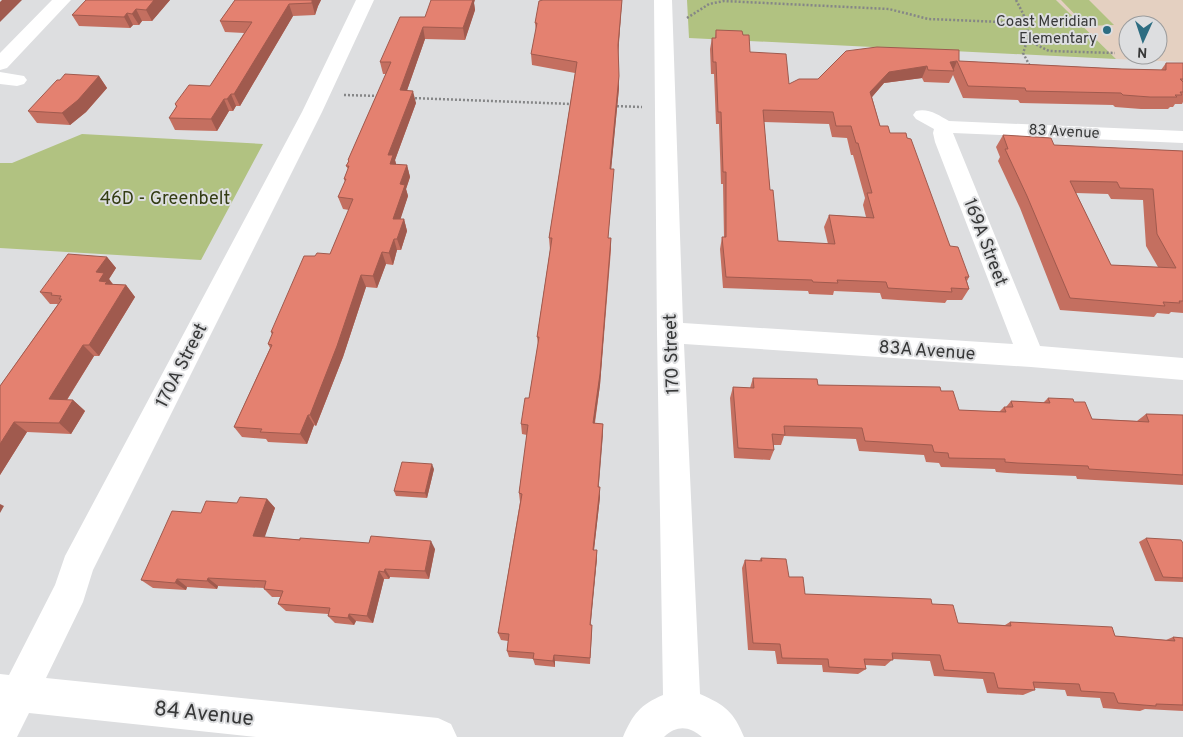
<svg xmlns="http://www.w3.org/2000/svg" width="1183" height="737" font-family="Overpass,sans-serif">
<rect width="100%" height="100%" fill="#dddee0"/>
<path fill="#e4d0c1" fill-rule="evenodd" d="M1056,0H1183V62L1116,59ZM1128,25H1158V55H1128Z"/>
<path fill="#b1c281" d="M687,0H1056L1116,59L689,38Z
M1061,0H1089L1114,25L1086,26Z
M82,134L263,144L201,260L0,248V163H12Z"/>
<g fill="none" stroke-linecap="round" stroke-linejoin="round">
<path stroke="#858687" stroke-width="2.5" stroke-dasharray="2 2" stroke-linecap="butt" d="M1016,0C1027,21 1032,29 1023,53L1031,68
M687,18L709,4L724,1L889,9L928,19L1027,23
M1029,41L1049,51L1115,53
M344,95L380,96
M411,98L572,104
M613,106L642,107"/>
<path fill="#fff" fill-rule="evenodd" d="M52,0H71L7,68L0,70V53Z
M356,0H374L322,112L93,570L83,602L46,678L438,718L451,724L457,737H256L29,713L17,737H0V674L9,675L55,585L65,556L302,112Z
M654,0H672L683,323L1013,344L935,142L933,133L934,129L916,119L913,115L916,111C929,108 938,115 949,121L1183,131V143L953,133L1040,346L1183,358V380L1031,367L684,344L700,694C725,705 734,712 744,737H702C689,726 677,725 664,737H623C633,714 640,705 663,695L657,333Z
M0,72L24,76L27,80L24,84L17,86L0,84Z"/>
</g>
<path fill="#c46f60" fill-rule="evenodd" d="M86,0H170L152,21H142L139,25H133L130,28L79,26L72,15Z
M235,0H321L318,6L315,15L293,16L240,106H236L233,111H229L217,131L175,130L169,118L176,107L175,104L210,86L244,33L225,32L220,21Z
M543,0H622L618,51L619,88L611,169L613,181L608,238H611V250L600,385L595,423L603,424L598,487L600,497L594,550H597V558L590,625H592V632L590,664L555,661V667L535,665L533,659L509,657L507,651L508,641L501,640L498,633L520,502L519,493L527,435L522,434L521,424L529,398L538,344L537,337L550,250L549,238L575,73L532,65L531,54L536,31L535,23Z
M474,3L475,10L465,40L425,39L407,90L416,103L395,160L396,165H407L410,177L406,189L408,196L400,219H404L407,231L401,250H397L393,265L386,264L377,288L366,287L343,357L316,426L314,425L307,444L268,442L266,439L242,437L234,427L270,348L268,344L272,335L271,332L315,256L330,254L349,210L343,209L338,197L345,182L344,179L348,169L346,166L348,162V160L386,74H383L380,62L425,17Z
M716,30L743,35L750,52L789,84L818,79L959,61L1122,69L1161,70L1166,63H1183V102L1182,104H1175L1173,107H1170L1168,109H1141L1115,107L1113,105L1020,103L1018,100L963,98L953,75L949,83L924,82L922,78L884,83L872,97L880,126L890,133L907,138L950,246L969,277L967,281L969,289L962,300H947L945,303L882,299L880,293L834,291L833,295L809,294L808,291L723,288L720,249L722,237H724L723,184H721L719,124H716L714,74H711L710,49L712,38H715ZM764,122L829,124L832,137L847,138L851,155H853L865,198L863,205L866,217L829,215L824,227L828,244L778,241L770,190Z
M99,76L107,88L86,112L70,125L37,123L28,111L60,80Z
M1003,135L1054,145L1183,151V313L1171,312L1169,314L1157,313L1154,317L1060,310L1020,208L998,161L1000,157L996,147ZM1076,193L1108,194L1111,199L1143,200L1146,246L1158,267L1111,265Z
M107,257L116,268L109,279L113,284L126,285L135,297L99,356H94L67,400H73L85,411L71,434L27,432L0,475V386L58,304H50L40,292Z
M753,378L818,385L941,391L959,410L999,412L1004,407H1006L1011,401L1043,403L1048,398L1074,402L1092,419L1137,421L1146,414L1183,415V485L1077,479L1076,476L1007,473L996,472L995,469L941,467L939,463L926,462L924,455L859,451L856,439L784,436L781,445H774V450L770,460L734,458L730,398L733,387L750,388Z
M434,469L427,498L396,496L394,491Z
M267,499L275,508L264,537L435,549L429,579L390,577L389,579H384L373,623L356,621L354,625L335,623L328,616V614L286,611L278,604L280,597H272L264,589V588L218,586L217,589L187,587L186,590L153,588L141,580L201,513L237,503Z
M1146,538L1183,543V582L1155,581L1139,542Z
M761,558L789,577L805,594L932,604L958,623L1005,625L1010,622L1115,636L1166,640L1173,637L1183,638V711L1145,709L1140,711L1103,708L1100,698L1067,696L1065,690L1035,688V690L1023,695L987,693L983,679L934,676L930,661L893,659L885,666L865,665L866,669L858,674L823,672L822,665L777,664L775,651L748,650L742,568L745,560L759,561Z"/>
<path fill="#a05a4e" d="M2,0H22L0,22V2Z
M154,0H170L152,21L146,10Z
M312,0H321L318,6L315,15L312,3Z
M471,0H475L474,3L475,10L465,40L463,28Z
M622,0L618,57V45Z
M289,4L293,16L240,106L234,94Z
M136,9L142,21L139,25L132,14Z
M127,13L133,25L130,28L124,17Z
M423,27L425,39L403,102L400,90Z
M957,61L953,71L950,62Z
M927,66L922,78L884,83L866,104L870,92L889,72Z
M99,76L107,88L86,112L70,125L62,113Z
M619,76V88L610,181V169Z
M413,91L416,103L395,160L397,167L393,176L388,155Z
M231,94L236,106L233,111L227,99Z
M224,99L229,111L217,131L211,119Z
M407,165L410,177L406,189L408,196L397,230L393,219L400,184Z
M404,219L407,231L401,250L397,239Z
M611,238L600,385L593,433V423Z
M394,239L397,250L393,265L389,253Z
M382,252L386,264L377,288L373,276Z
M107,257L116,268L109,279L113,285L111,288L99,281L96,272Z
M361,275L366,287L343,357L316,426L310,415Z
M126,285L135,297L99,356L89,345Z
M83,345L94,356L61,409L49,399Z
M73,400L85,411L71,434L59,423Z
M308,415L314,425L307,444L300,434Z
M14,422L27,432L0,475V444Z
M603,424V434L598,496V487Z
M432,464L434,469L427,498L425,493Z
M600,487V497L593,558V550Z
M267,499L275,508L262,545L253,536Z
M0,504L4,506L0,513Z
M431,541L435,549L429,579L425,571Z
M597,550V558L590,632V625Z
M385,569L390,577L389,579L384,572Z
M379,571L384,579L373,623L367,616Z
M208,578L218,586L217,589L207,581Z
M177,579L187,587L186,590L175,583Z
M349,614L356,621L354,625L348,618Z
M554,655L555,661V667L553,661Z"/>
<path fill="#e48170" stroke="#a05a4e" fill-rule="evenodd" d="M86,0H154L146,10L136,9L132,14L127,13L124,17L72,15Z
M235,0H312V3L289,4L234,94H231L227,99H224L211,119L169,118L177,106L175,104L189,85L210,86L252,22L220,21Z
M431,0H473L463,28L423,27L400,90L413,91L388,155H393L390,164L407,165L400,184L405,185L393,219H404L397,239H394L389,253L382,252L373,276L361,275L337,346L310,415H308L300,434L260,432L262,429L234,427L272,345L268,344L273,332H271L304,256H315L317,253L330,254L353,199L338,197L346,179H344L349,166H346L349,161L348,160L391,62H380L400,17H425Z
M543,0H622L618,45L619,76L610,169H614L608,238H611L600,374L593,423L603,424L598,487H600L593,550H597L590,625H592L590,658L554,655L553,661L533,659L534,653L507,651L509,634L498,633L522,494L519,493L528,425L521,424L525,398H529L539,337H537L552,238H549L577,62L531,54L537,23H535L539,1Z
M716,30L742,31L743,35H749L750,52L786,54L789,84L799,79H818L846,51L877,47L959,50V61L1122,69L1166,70V63H1183V79H1180L1183,82V92H1180L1182,95H1175L1177,97H1150L1123,95L1121,93L1026,91L1025,88L968,86L957,61L950,62L954,71L928,70L927,66L889,72L870,92L880,126H888L890,133H906L907,138L911,139L950,246L958,247L969,277H965L969,289L951,288L952,292L888,288L886,282L837,280L838,283L813,282L812,280L726,277L722,237H726V172H723L721,112H718L716,62H713L712,38H716ZM763,110L833,112L836,126H851L856,143H858L872,193H867L874,218L829,215L835,244L778,241L773,190H770Z
M65,74L99,76L78,100L62,113L28,111L57,80H60Z
M1003,135L1051,138L1054,145L1183,151V301H1179L1180,303L1163,302L1165,306L1070,298L1027,196L1005,149H1008ZM1070,181L1117,182L1120,188L1153,189L1157,234L1176,268L1111,265Z
M68,254L107,257L96,272L104,273L99,281L107,282L105,284L126,285L89,345H83L49,399L73,400L59,423L14,422L0,444V386L62,299H59L61,296L51,295L52,293L40,292Z
M753,378L817,379L818,385L940,387L941,391H953L959,410L1006,412L1004,407H1013L1011,401L1050,403L1048,398L1073,399L1074,402H1085L1092,419L1149,422L1146,414L1183,415V475L1089,469L1088,466L1017,463L1005,462V459L949,458L948,453L934,452L932,445L865,441L862,428L784,426L785,435L772,434L774,450L738,448L733,387L754,388Z
M402,462L432,464L425,493L394,491Z
M240,497L267,499L253,536L300,540V538L369,543L371,536L431,541L425,571L385,569L384,572L379,571L367,616L349,614L348,618L328,616L330,608L278,604L283,591L264,589L266,581L208,578L207,581L177,579L175,583L141,580L172,511L201,513L206,501L237,503Z
M1146,538L1181,540L1183,543V578L1163,577Z
M761,558L786,559L789,577H803L805,594L931,599L932,604L953,605L958,623L1011,626L1010,622L1112,627L1115,636L1175,641L1173,637L1183,638V705L1156,704V706L1118,703L1114,693L1081,691L1079,684L1033,682L1035,690L998,688L994,673L944,670L940,655L892,653L893,660L864,659L866,669L829,667L828,659L782,658L780,644L753,643L745,560L762,561Z"/>
<circle fill="#2d6d82" stroke="#dddee0" stroke-width="2" cx="1107" cy="30" r="5"/>
<g text-anchor="middle" stroke-width="4" stroke-linejoin="round" paint-order="stroke">
<g font-size="15" fill="#373838" stroke="#dddee0" text-anchor="end">
<text x="1097" y="26">Coast Meridian<tspan x="1097" dy="17">Elementary</tspan></text>
</g>
<g font-size="15" fill="#373838" stroke="#dddee0">
<text transform="translate(1064 131) rotate(3)" y="5">83 Avenue</text>
</g>
<g font-size="18" fill="#333c13" stroke="#dddee0">
<text x="165" y="204">46D - Greenbelt</text>
</g>
<g font-size="18" fill="#373838" stroke="#dddee0">
<text transform="translate(986 242) rotate(69)" y="6">169A Street</text>
<text transform="translate(927 350) rotate(4)" y="6">83A Avenue</text>
<text transform="translate(671 354) rotate(-92)" y="6">170 Street</text>
<text transform="translate(181 365) rotate(-63)" y="6">170A Street</text>
</g>
<g font-size="21" fill="#373838" stroke="#dddee0">
<text transform="translate(204 713) rotate(6)" y="7">84 Avenue</text>
</g>
</g>
<g transform="translate(1143 40) rotate(183)"><circle r="24" fill="#dddee0" stroke="#9b9c9d"/>
<path d="M0-4L9 19L0 12L-9 19Z" fill="#2d6d82"/>
<text y="-8" font-size="14" font-weight="bold" text-anchor="middle" fill="#373838">N</text>
</g>
</svg>
